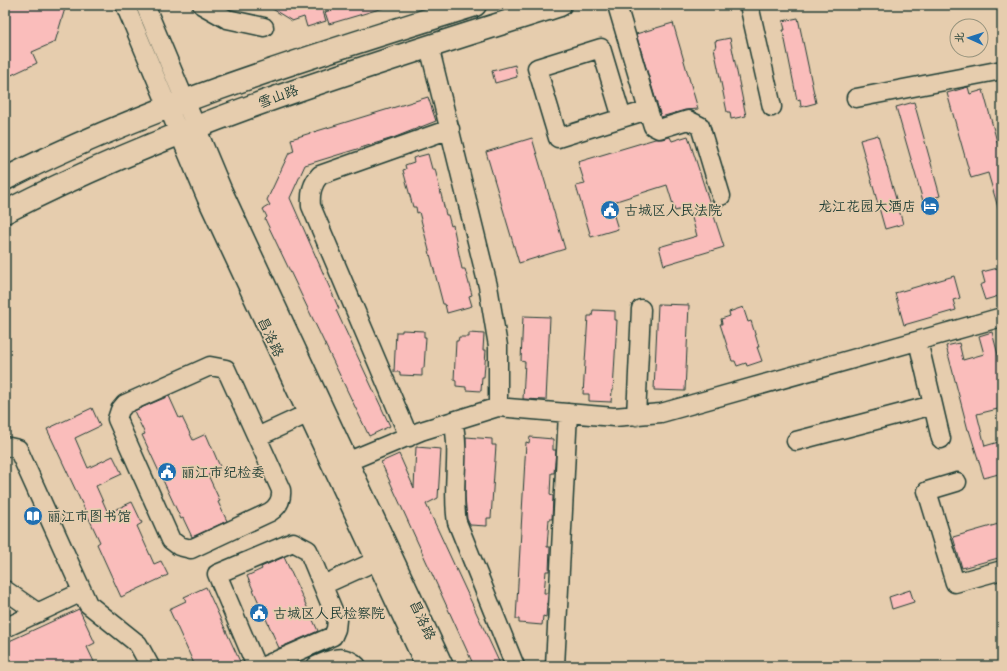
<svg xmlns="http://www.w3.org/2000/svg" width="1007" height="671" font-family="Itim,'LXGW WenKai TC',sans-serif">
<rect width="100%" height="100%" fill="#e6cdae"/>
<filter id="ink" filterUnits="userSpaceOnUse"><feTurbulence type="fractalNoise" baseFrequency=".025" numOctaves="2"/><feDisplacementMap in="SourceGraphic" scale="8" xChannelSelector="R" yChannelSelector="G"/><feConvolveMatrix kernelMatrix="1 2 1 2 8 2 1 2 1" color-interpolation-filters="sRGB"/></filter>
<g filter="url(#ink)">
<path fill="#fabdbb" stroke="#1f3d34" d="M5,5H66L55,42L32,52L37,63L5,78Z
M266,5H296L298,7L321,5L326,21L307,27L304,17L292,21Z
M347,5H382L383,8L329,24L325,12Z
M798,18L816,103L801,107L800,99L797,100L783,30H785L783,21Z
M673,23L698,109L685,110L661,117L636,34Z
M730,38L746,116L731,119L730,112H727L714,48H716L715,41Z
M515,65L517,77L495,83L492,71Z
M968,87L970,94L983,90L1002,160V210L999,211L988,173L971,178L947,93Z
M428,97L436,121L393,138L305,165L290,198L339,309L336,310L390,426L369,436L265,219L267,217L263,209L270,205L267,200L289,153L294,151L291,139Z
M914,102L940,196L923,201L896,107Z
M878,135L903,224L885,229L860,140Z
M688,136L724,247L664,265L659,247L697,236L689,207L675,211L667,185L610,203L618,229L591,237L576,186L585,184L578,162L655,139H662L670,137L672,141Z
M532,138L565,249L519,263L486,152Z
M428,154L432,169H435L446,215H448L451,226L453,225L462,269H465L472,295L469,296L472,306L447,313L445,304H443L419,212L417,213L416,207H413L403,170L406,169L405,165L414,162L413,158Z
M1002,267V295L985,300L980,285L985,283L982,272Z
M954,276L960,298L953,300L956,310L904,325L895,293Z
M658,304L689,305L685,391L654,390Z
M743,307L748,322L751,321L759,347H757L762,361L747,366L746,363L737,366L735,361H732L720,324H722L721,319L730,316L729,312Z
M593,310L615,311V320H617L613,391H612L611,402L589,401V394H583L588,316H592Z
M523,316L550,317L546,400L523,399L525,362L521,361Z
M402,330L424,331V337H426L424,368H422V376L400,375V372H394L396,332H402Z
M992,332L1002,370V408L977,414L985,446L1002,441V473L984,478L969,430H968L946,346L959,343L963,360L984,354L979,336Z
M469,333L484,334L483,350H486L484,377H482L481,391L466,390V387L456,386V381L454,380L456,341H458L459,337H469Z
M169,396L179,418L182,417L193,440L206,434L221,469L208,475L220,501L218,502L227,521L192,537L183,518L181,519L142,435L145,434L134,411Z
M92,408L100,426L75,438L88,468L113,456L122,474L96,486L108,513L132,502L142,523L137,526L154,564L161,561L168,575L121,597L97,544L100,542L47,429Z
M466,437L492,439V445H496L491,518H487V526L470,525L467,519L465,496Z
M530,437L553,439V450H556L554,473H551L550,495L553,496L552,519H549L547,547H550L549,571H546L544,593H548L546,617L543,616L542,625L519,623V619H516L526,442L529,443Z
M416,447L441,449L438,498L426,504L501,666H474L381,462L399,454L414,488Z
M1002,523V557L962,568L953,537Z
M284,557L318,631L279,648L247,576L262,569L261,567Z
M206,587L242,666H195L169,609L186,601L184,597Z
M910,590L914,602L892,609L889,597Z
M79,609L95,643L87,647L96,666H5V643Z"/>
<g fill="none" stroke-linecap="round" stroke-linejoin="round">
<g stroke="#1f3d34" stroke-width="21">
<path id="minor" d="M125,5L206,197L425,666
M145,5L222,189L444,666
M202,5L227,19L264,27
M617,5L648,110L622,118
M749,5L772,107
M429,46L488,286L498,346V407
M601,48L622,118L558,138L537,68Z
M856,98L1002,70
M648,110L653,126L659,129L688,120L700,126L721,196
M918,341L941,439
M210,366L226,369L281,490C282,500 278,507 270,512L191,549L179,546L171,540L117,419L120,410L125,404Z
M636,416L641,309
M453,421C461,454 451,488 457,522L515,666
M257,437L307,414
M409,437L311,206C310,193 312,184 320,175L450,129
M796,441L933,405
M5,446L18,449L88,604L138,644L150,666
M349,461L421,431L498,407L614,417L661,413L1002,317
M957,482L927,491L955,583L1002,570
M323,585L376,561
M5,590L38,613
M5,628L82,592
M256,666L217,574L293,542L308,550L337,620L336,629L333,636L264,666
M316,666C331,659 344,653 357,666
M555,666L568,413"/>
</g>
<g stroke="#1f3d34" stroke-width="25">
<path id="major" d="M5,179C154,103 316,55 475,5
M5,212C182,121 371,65 560,5"/>
</g>
<use href="#minor" stroke="#e6cdae" stroke-width="18"/>
<use href="#major" stroke="#e6cdae" stroke-width="22"/>
</g>
</g>
<defs>
<g id="hotel-disc" transform="scale(1)"><circle r="9.5" fill="#1f6fb2" stroke="#e6cdae"/><path d="M-6-4.5h1.5V1H6V5H4.5V3h-9V5H-6ZM-4 0a1.8 1.8 0 1 1 3.6 0ZM.5 0V-2.5h3Q6-2.5 6 0Z" fill="#fff"/></g>
<g id="civic-disc" transform="scale(1)"><circle r="9.5" fill="#1f6fb2" stroke="#e6cdae"/><path d="M-.6-6.5H3V-4.5H.6V-3L4-1V1h2V6H-6V1h2V-1L-.6-3ZM-1.2 2.5V6h2.4V2.5Z" fill="#fff"/></g>
<g id="library-disc" transform="scale(1)"><circle r="9.5" fill="#1f6fb2" stroke="#e6cdae"/><path d="M-6-4Q-3-5.5-.7-3.5V5Q-3 3-6 4ZM6-4Q3-5.5 .7-3.5V5Q3 3 6 4Z" fill="#fff"/></g>
</defs>
<g fill-rule="evenodd">
<use href="#hotel-disc" x="930" y="206"/>
<use href="#civic-disc" x="610" y="210"/>
<use href="#civic-disc" x="167" y="472"/>
<use href="#library-disc" x="33" y="516"/>
<use href="#civic-disc" x="259" y="613"/>
</g>
<g text-anchor="middle" stroke-width="3.5" stroke-linejoin="round" paint-order="stroke">
<g font-size="14" fill="#1f3d34" stroke="#e6cdae">
<text transform="translate(278 96) rotate(-20)" y="5">雪山路</text>
<text transform="translate(271 337) rotate(65)" y="5">昌洛路</text>
<text transform="translate(423 620) rotate(65)" y="5">昌洛路</text>
</g>
<g font-size="14" fill="#1f3d34" stroke="#e6cdae" text-anchor="start">
<text x="916" y="211" text-anchor="end">龙江花园大酒店</text>
<text x="624" y="215">古城区人民法院</text>
<text x="181" y="477">丽江市纪检委</text>
<text x="47" y="521">丽江市图书馆</text>
<text x="273" y="618">古城区人民检察院</text>
</g>
</g>
<rect width="1007" height="671" fill="none" stroke="#e6cdae" stroke-width="20"/>
<rect x="10" y="10" width="987" height="651" fill="none" stroke="#1f3d34" stroke-width="1.5" filter="url(#ink)"/>
<g transform="translate(969 38) rotate(273)"><circle r="19" fill="#e6cdae" stroke="#96937d"/>
<path d="M0-3L7 15L0 10L-7 15Z" fill="#1f6fb2"/>
<text y="-6" font-size="11" font-weight="bold" text-anchor="middle" fill="#1f3d34">北</text>
</g>
</svg>
